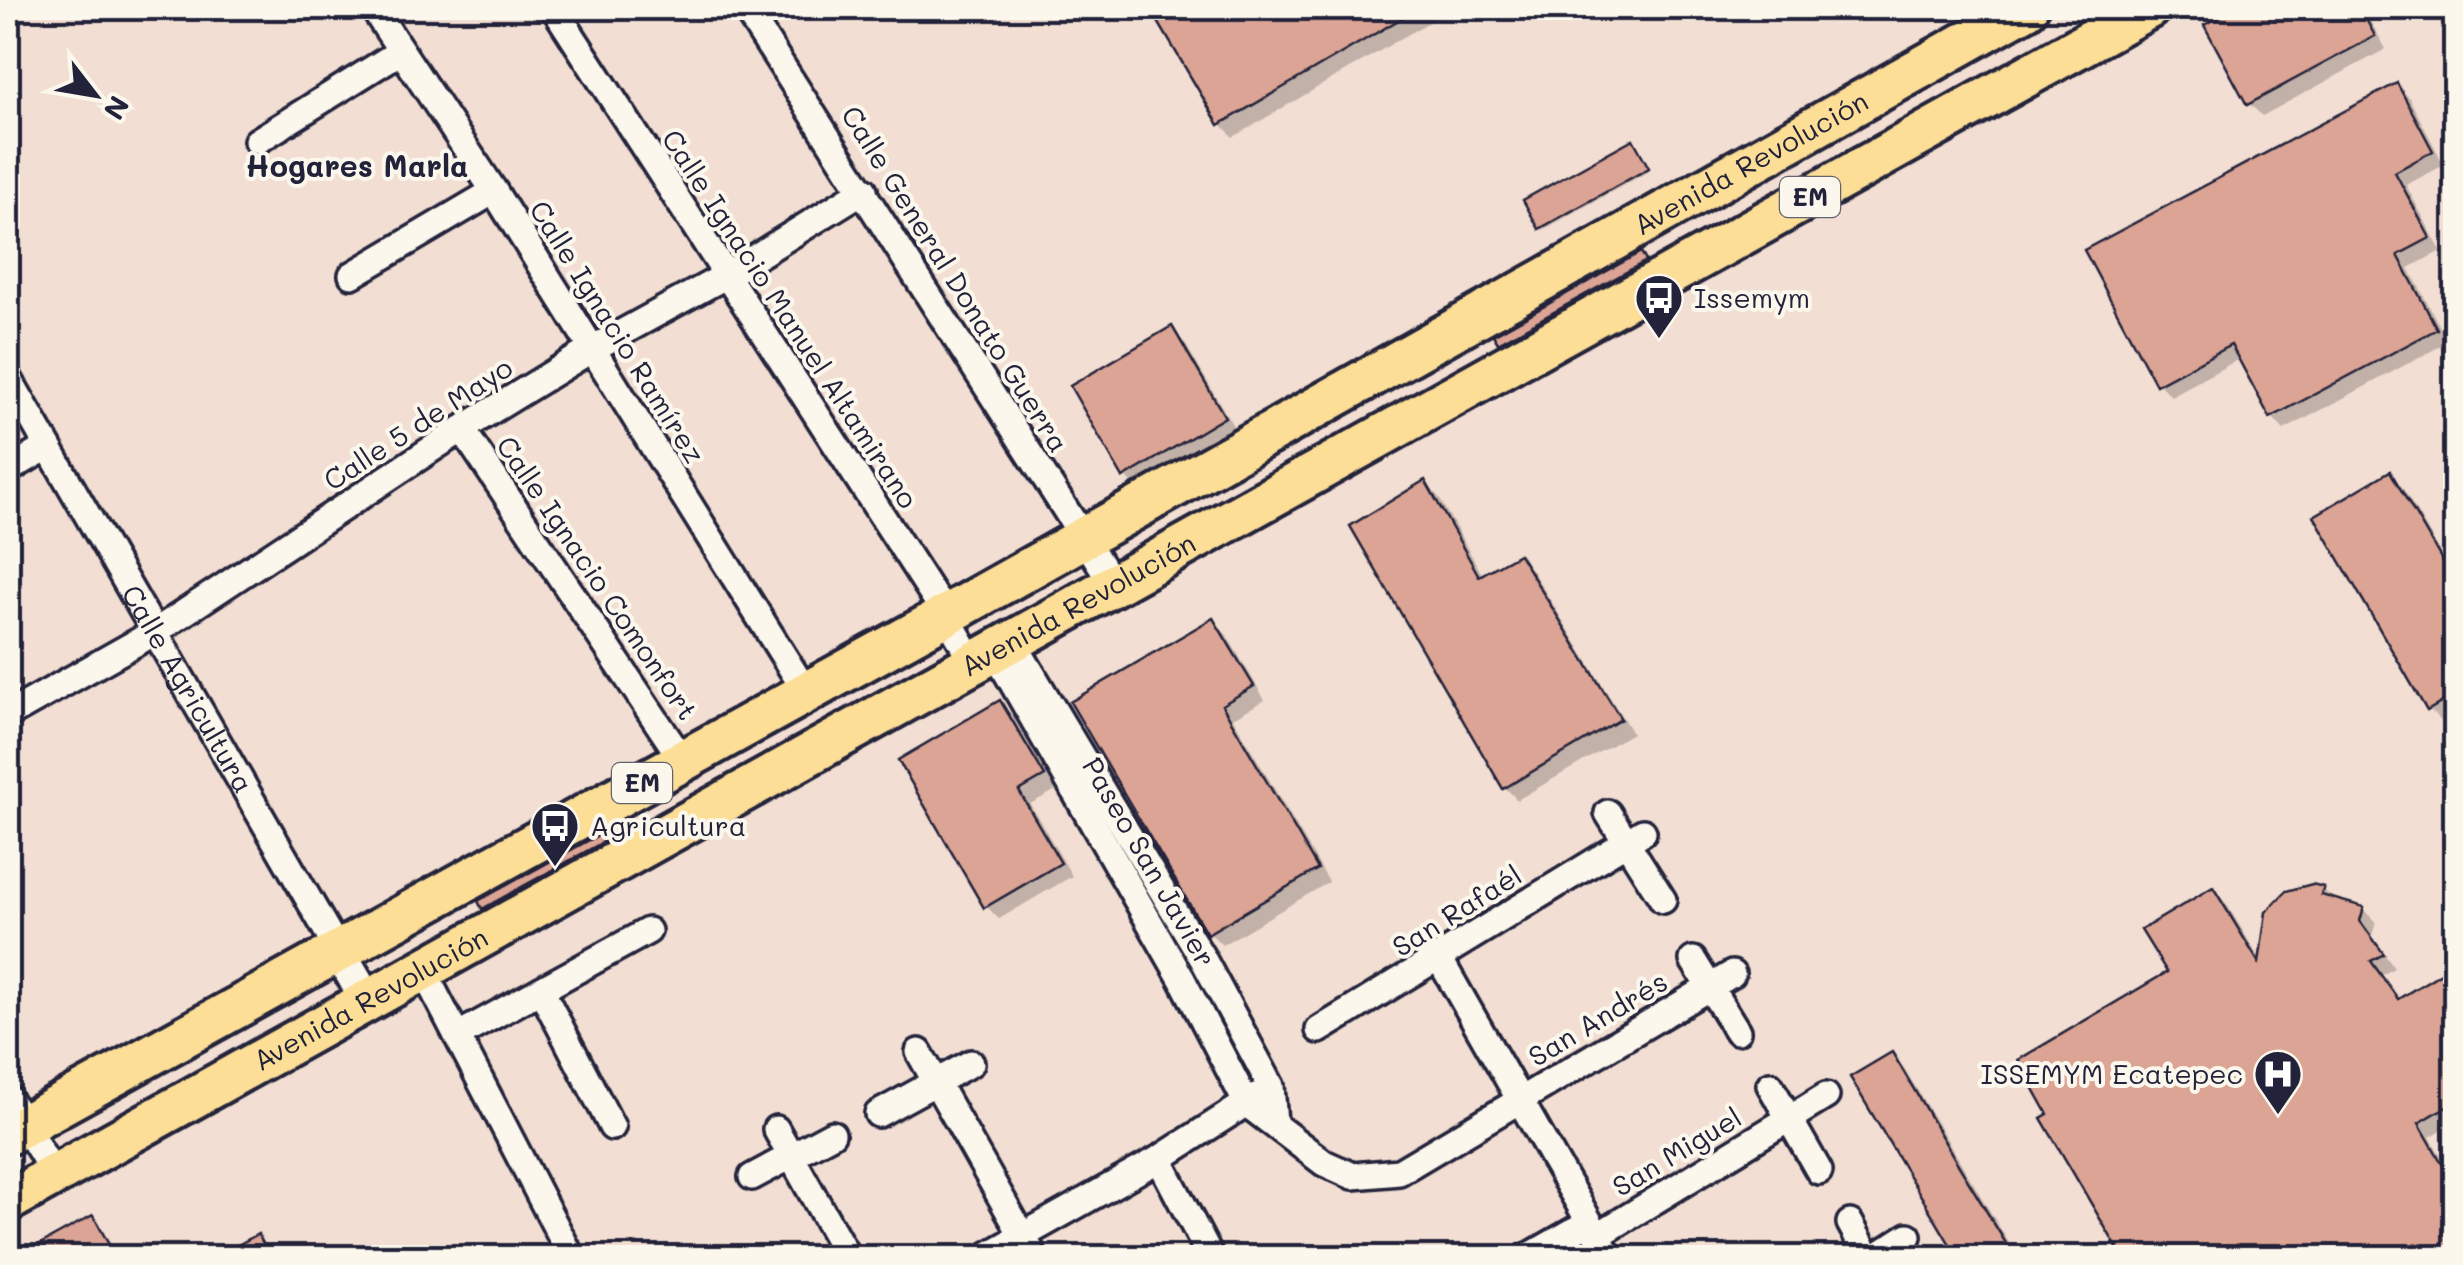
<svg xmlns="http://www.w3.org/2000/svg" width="2463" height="1265" font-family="Mali,sans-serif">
<rect width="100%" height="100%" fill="#f2ded2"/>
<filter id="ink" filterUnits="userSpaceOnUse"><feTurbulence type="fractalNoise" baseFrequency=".01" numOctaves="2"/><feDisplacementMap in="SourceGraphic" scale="20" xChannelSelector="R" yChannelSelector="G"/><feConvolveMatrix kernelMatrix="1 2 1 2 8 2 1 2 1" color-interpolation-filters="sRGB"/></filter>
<g filter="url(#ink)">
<path fill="#0003" d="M1153,8H1453L1233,137L1221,124Z
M2242,8H2363L2386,49L2262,116L2249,103L2208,26Z
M2397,86L2409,98L2444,165L2406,185L2441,251L2409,268L2448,342L2284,430L2272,417L2241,358L2171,396L2158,383Z
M1635,145L1649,171L1543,230L1541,228Z
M1640,255L1650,265L1510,351L1500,342L1497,336Z
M1171,329L1184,342L1236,431L1138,489L1125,476Z
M2390,474L2402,487L2456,579V714L2442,722L2429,709Z
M1425,484L1438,496L1483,576L1518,557L1531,569L1632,733L1517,800L1505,787Z
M1213,621L1226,634L1265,700L1233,718L1329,882L1222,945L1209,932Z
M1000,703L1013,716L1056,790L1030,804L1072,876L999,919L986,906Z
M625,823L635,832L494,917L484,908L481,902Z
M2323,889L2335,901L2363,909L2376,922L2372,936L2394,968L2382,975L2401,1001L2451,969L2456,945V1001L2452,1000L2456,1006V1121L2430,1137L2456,1182V1258L2171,972L2213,890L2226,903L2262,963Z
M1891,1055L1904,1068L2018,1258H1961Z
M93,1218L102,1228L118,1258H41Z"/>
<path fill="#dca494" stroke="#22223b" stroke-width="2.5" d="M1150,8H1419L1219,125Z
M2237,8H2360L2375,36L2247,105L2204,25Z
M2397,83L2433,151L2395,172L2430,238L2398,255L2437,329L2270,418L2231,345L2156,385L2084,250Z
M1633,139L1649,168L1539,229L1523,200Z
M1641,252L1646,261L1498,343L1493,335Z
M1172,326L1225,417L1123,478L1070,386Z
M2390,471L2456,584V694L2427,711L2314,516Z
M1425,480L1479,576L1519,554L1621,719L1503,789L1350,526Z
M1213,618L1254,686L1222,705L1318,869L1207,934L1070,702Z
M1000,700L1045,776L1019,791L1061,863L984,908L898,760Z
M626,820L630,827L482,909L478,901Z
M2312,884L2324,887L2321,895L2364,907L2360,921L2384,954L2371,961L2398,999L2456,964V991L2446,996L2456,1011V1101L2419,1123L2456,1188V1258H2123L2041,1118L2048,1114L2018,1060L2167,972L2141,930L2213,887L2259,963L2266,912L2286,891Z
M1892,1052L1959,1166L2015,1258H1958L1850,1077Z
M93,1215L116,1258H15Z
M258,1234L271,1258H214Z"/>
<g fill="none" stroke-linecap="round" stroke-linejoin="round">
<g stroke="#22223b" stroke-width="32">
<g id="minor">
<path d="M373,8L494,191L806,692"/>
<path d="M554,8L946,615L974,664"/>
<path d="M745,8L1113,584"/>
<path d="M257,141L401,51"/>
<path d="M352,275L494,191"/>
<path id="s1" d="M8,377L339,952"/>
<path d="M462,429L683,761"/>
<path d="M8,470L47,447"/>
<path d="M999,642H1013L1203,959L1271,1086L1274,1122"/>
<path d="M995,652L1182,979L1247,1104L1324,1163L1353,1176L1399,1172L1732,974"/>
<path d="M8,715L155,632L462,429L592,349L725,276L864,190"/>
<path d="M1608,813L1663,900"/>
<path d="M1439,958L1610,1258"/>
<path d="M1693,960L1737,1031"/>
<path d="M423,970L572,1258"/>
<path d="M541,990L612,1127"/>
<path d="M1319,1030L1643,832"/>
<path d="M457,1036L648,931"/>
<path d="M919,1052L1035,1258"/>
<path d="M1770,1085L1819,1171"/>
<path d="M8,1098L55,1175"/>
<path d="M878,1114L971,1063"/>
<path d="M776,1129L848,1258"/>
<path d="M1159,1159L1211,1258"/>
<path d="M752,1177L832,1134"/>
<path d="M1850,1223L1869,1258"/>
<path d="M1597,1236L1826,1096"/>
<path d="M983,1258L1159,1159L1259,1095"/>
<path d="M1526,1258L1589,1222"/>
<path d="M1873,1258L1908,1236"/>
</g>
</g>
<g stroke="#22223b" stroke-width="40">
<path id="tertiary" d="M339,952L368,1001"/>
</g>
<g stroke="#22223b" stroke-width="48">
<g id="primary">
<path id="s2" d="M8,1134L925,627L2027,8"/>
<path id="s3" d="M8,1201L2149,8"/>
</g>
</g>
<use href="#minor" stroke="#fbf7ec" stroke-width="25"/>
<use href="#tertiary" stroke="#fbf7ec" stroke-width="32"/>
<use href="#primary" stroke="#fcde96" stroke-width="40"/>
</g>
</g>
<defs>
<g id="bus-pin" transform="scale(2.5)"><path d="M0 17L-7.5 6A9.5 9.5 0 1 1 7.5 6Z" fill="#22223b" stroke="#fbf7ec"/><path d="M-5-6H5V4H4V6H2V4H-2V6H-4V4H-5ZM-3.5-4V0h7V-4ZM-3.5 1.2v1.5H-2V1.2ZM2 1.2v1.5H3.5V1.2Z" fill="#fff"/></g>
<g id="hospital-pin" transform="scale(2.5)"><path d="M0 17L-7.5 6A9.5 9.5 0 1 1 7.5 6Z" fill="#22223b" stroke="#fbf7ec"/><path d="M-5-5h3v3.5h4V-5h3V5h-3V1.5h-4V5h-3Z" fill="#fff"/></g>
</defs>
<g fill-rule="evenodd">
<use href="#bus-pin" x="1659" y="298"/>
<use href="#bus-pin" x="555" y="826"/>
<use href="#hospital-pin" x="2278" y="1074"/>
</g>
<g text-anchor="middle" stroke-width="8" stroke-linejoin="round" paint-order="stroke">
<g fill="#fbf7ec" stroke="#636270" stroke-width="2.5">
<rect x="1780" y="177" width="60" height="40" rx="8"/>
<rect x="612" y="763" width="60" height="40" rx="8"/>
</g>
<g font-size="25" font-weight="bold" fill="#22223b">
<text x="1810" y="206">EM</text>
<text x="642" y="792">EM</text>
</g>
<g font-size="28" fill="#22223b" stroke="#fbf7ec">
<text dy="10" stroke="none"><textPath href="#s2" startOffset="1995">Avenida Revolución</textPath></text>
<text transform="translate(955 279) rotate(58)" y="10">Calle General Donato Guerra</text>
<text transform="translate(790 319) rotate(57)" y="10">Calle Ignacio Manuel Altamirano</text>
<text transform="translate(617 332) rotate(58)" y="10">Calle Ignacio Ramírez</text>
<text transform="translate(418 424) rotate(-33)" y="10">Calle 5 de Mayo</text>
<text transform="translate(597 578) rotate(56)" y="10">Calle Ignacio Comonfort</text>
<text dy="10" stroke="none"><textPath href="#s3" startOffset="1225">Avenida Revolución</textPath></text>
<text dy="10" stroke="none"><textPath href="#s1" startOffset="360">Calle Agricultura</textPath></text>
<text transform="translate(1149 862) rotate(60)" y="10">Paseo San Javier</text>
<text transform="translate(1457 911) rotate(-32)" y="10">San Rafaél</text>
<text dy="10" stroke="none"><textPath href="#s3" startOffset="415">Avenida Revolución</textPath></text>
<text transform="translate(1598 1019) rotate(-31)" y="10">San Andrés</text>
<text transform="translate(1677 1152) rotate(-31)" y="10">San Miguel</text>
</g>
<g font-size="28" fill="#22223b" stroke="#fbf7ec" text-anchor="start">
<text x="1694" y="308">Issemym</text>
<text x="590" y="836">Agricultura</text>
<text x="2243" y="1084" text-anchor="end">ISSEMYM Ecatepec</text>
</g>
<g font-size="30" font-weight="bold" fill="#22223b" stroke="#fbf7ec">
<text x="357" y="177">Hogares Marla</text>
</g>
</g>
<rect width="2463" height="1265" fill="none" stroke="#fbf7ec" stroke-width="40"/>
<rect x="20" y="20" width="2423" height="1225" fill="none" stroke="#22223b" stroke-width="4" filter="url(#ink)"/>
<g transform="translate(95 95) rotate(121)" stroke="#fbf7ec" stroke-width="8" paint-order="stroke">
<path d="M0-8L18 38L0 25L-18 38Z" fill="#22223b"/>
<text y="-15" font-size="28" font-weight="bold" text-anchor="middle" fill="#22223b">N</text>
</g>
</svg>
